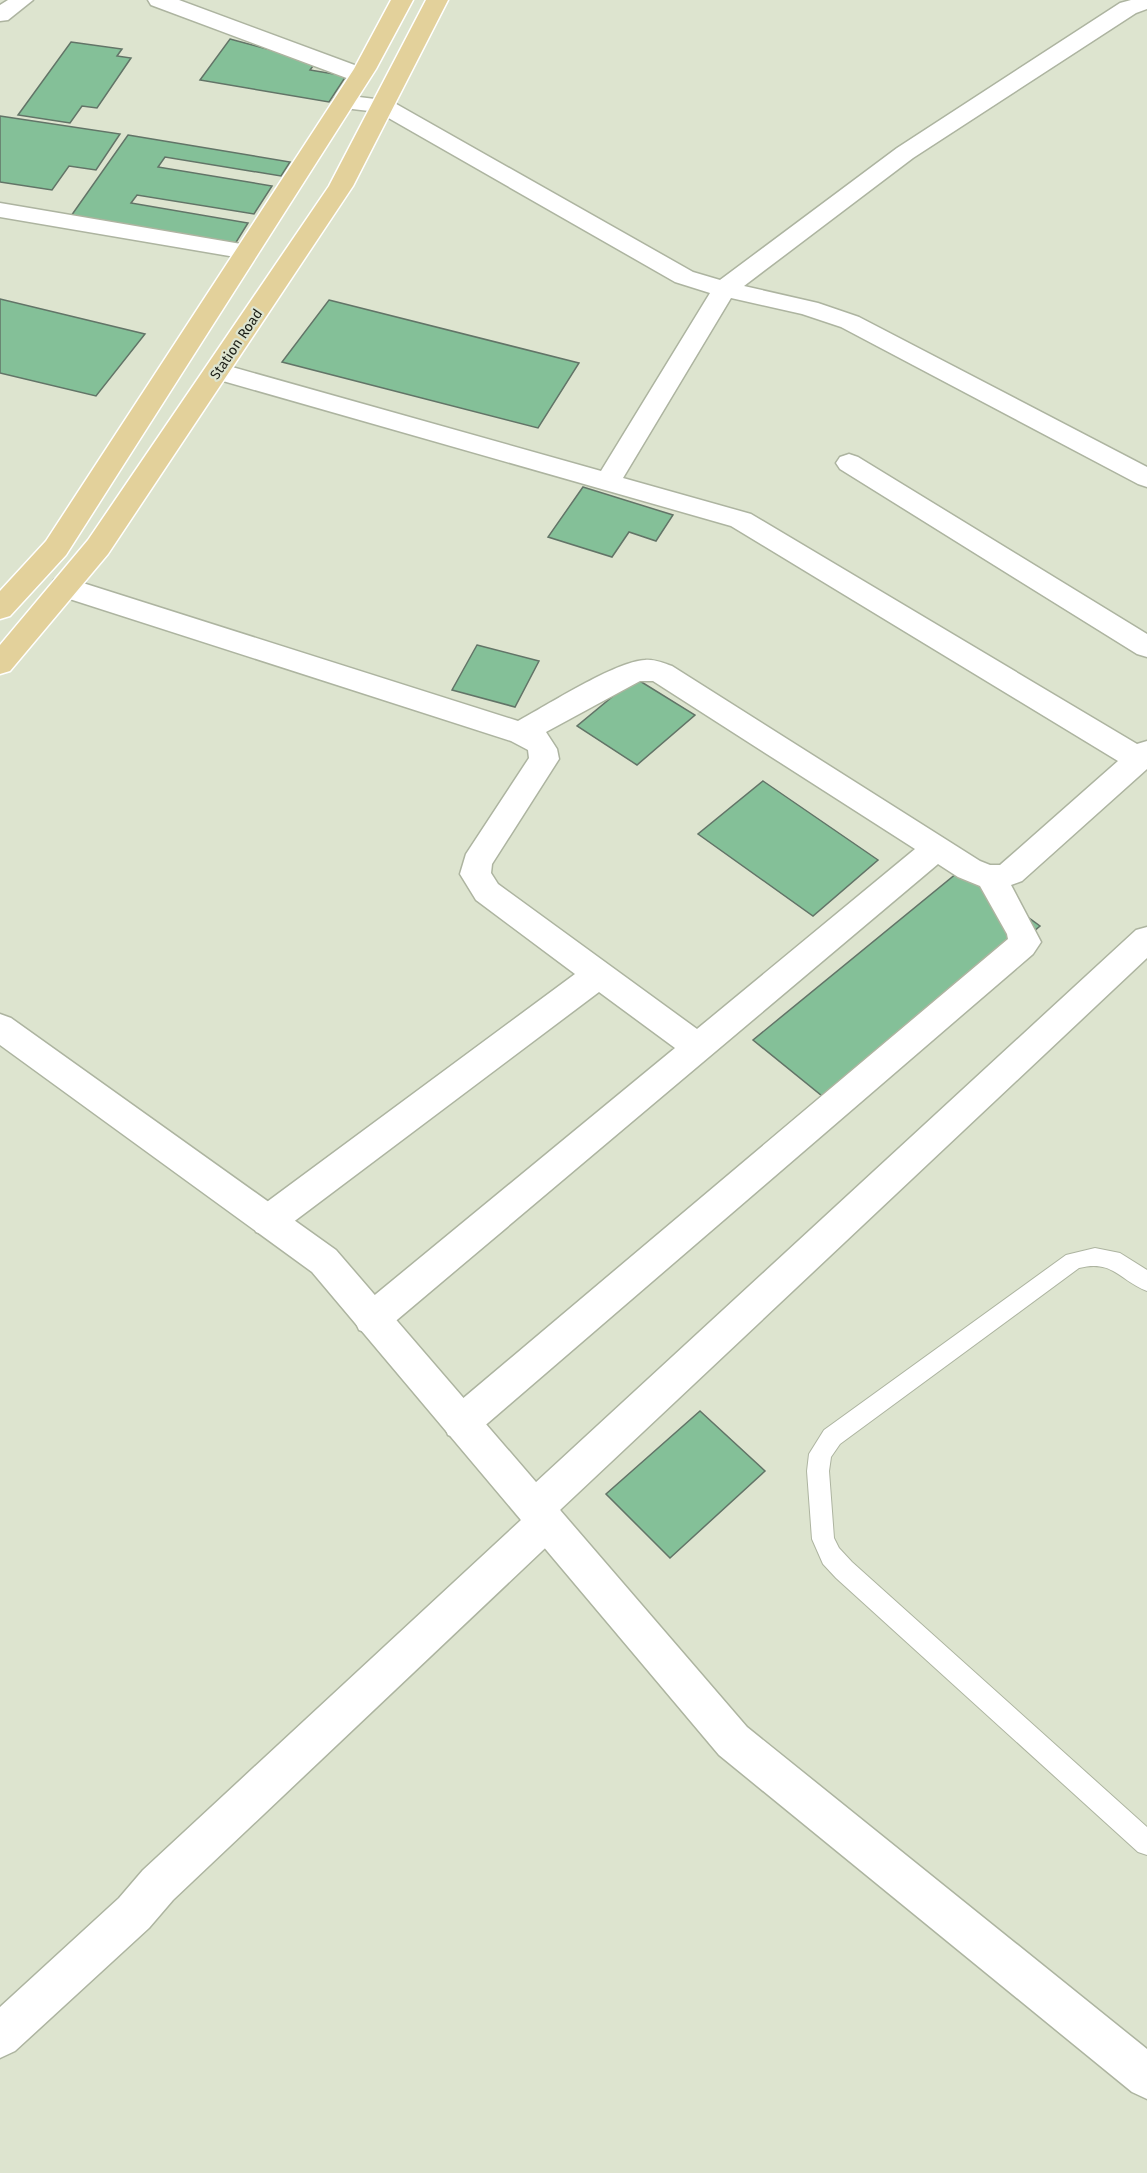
<svg xmlns="http://www.w3.org/2000/svg" width="1147" height="2173" font-family="'Fira Sans',sans-serif">
<rect width="100%" height="100%" fill="#dde4cf"/>
<path fill="#84c098" stroke="#627467" stroke-width="1.5" d="M230,39L316,62L310,70L346,76L329,102L200,80Z
M71,42L122,49L117,56L131,58L97,108L82,106L70,123L18,115Z
M0,116L120,134L96,170L69,166L52,190L0,182Z
M128,135L290,162L281,176L165,157L158,167L272,186L254,214L137,195L131,203L248,223L235,244L71,216Z
M0,299L145,334L96,396L0,373Z
M329,300L579,363L538,428L282,362Z
M583,487L673,515L656,541L629,532L612,557L548,537Z
M477,645L539,661L515,707L452,690Z
M635,678L695,715L637,765L577,726Z
M763,781L878,860L813,916L698,834Z
M962,869L1040,926L832,1104L753,1040Z
M700,1411L765,1471L670,1558L606,1494Z"/>
<g fill="none" stroke-linecap="round" stroke-linejoin="round">
<g stroke="#adb4a0" stroke-width="2">
<path id="lane" d="M1095,1248L1120,1253L1147,1270V1291C1120,1281 1113,1259 1079,1268L840,1444L831,1457L829,1471L834,1538L839,1548L852,1562L1147,1827V1855L1138,1852L836,1578L823,1564L812,1539L807,1471L809,1454L824,1430L1066,1255Z"/>
</g>
<g stroke="#adb4a0" stroke-width="3">
<path id="street" d="M8,0H33L8,20L0,21V5Z
M148,0H179L368,70L371,75L368,80L360,82L352,80L151,5Z
M1131,0H1147V9L1136,13L913,158L744,286L818,303L859,317L1147,467V487L1138,484L841,327L802,314L731,298L623,478L751,514L1137,744L1147,741V769L1022,881L1011,885L1041,942L1033,954L474,1435L461,1440L448,1435L443,1423L448,1411L1008,939L1007,934L980,886L958,877L938,864L385,1330L372,1335L359,1330L354,1319L359,1308L675,1048L599,992L280,1232L268,1236L256,1232L251,1221L256,1210L575,974L476,900L460,874L466,854L529,758L528,750L511,741L54,594L50,587L54,580L64,577L518,721C546,706 616,661 645,660C654,659 663,663 672,666L980,861L990,865H1000L1118,761L731,526L209,377L205,371L209,365L218,363L601,471L710,293L675,282L378,112L335,107L332,102L335,97L343,95L391,101L693,272L720,280L897,148L1120,3ZM640,681H653L915,849L697,1029L498,884L491,873L492,864L559,759L557,749L546,732Z
M0,203L247,245L255,247L259,252L255,257L247,259L0,217Z
M849,454L858,457L1147,634V657L1137,654L840,469L836,463L840,457Z
M1147,927V958L560,1510L565,1522L559,1535L173,1900L149,1928L15,2051L0,2058V2007L119,1898L143,1870L521,1520L516,1508L522,1495L1136,930Z"/>
</g>
<g stroke="#adb4a0" stroke-width="3">
<path id="secondary" d="M0,1014L11,1018L336,1250L747,1727L1147,2049V2099L1132,2092L719,1755L312,1272L0,1045Z"/>
</g>
<g stroke="#fff" stroke-width="3">
<path id="primary" d="M391,0H413L376,69L66,555L10,616L0,619V591L46,541L354,69Z
M426,0H448L353,186L108,554L10,671L0,674V645L88,540L329,186Z"/>
</g>
<use href="#lane" fill="#fff" fill-rule="evenodd"/>
<use href="#street" fill="#fff" fill-rule="evenodd"/>
<use href="#secondary" fill="#fff" fill-rule="evenodd"/>
<use href="#primary" fill="#e3d19b" fill-rule="evenodd"/>
</g>
<g text-anchor="middle" stroke-width="4.5" stroke-linejoin="round" paint-order="stroke">
<g font-size="14" fill="#1c1f17" stroke="#dde4cf">
<text transform="translate(236 344) rotate(-56)" y="5">Station Road</text>
</g>
</g>
</svg>
